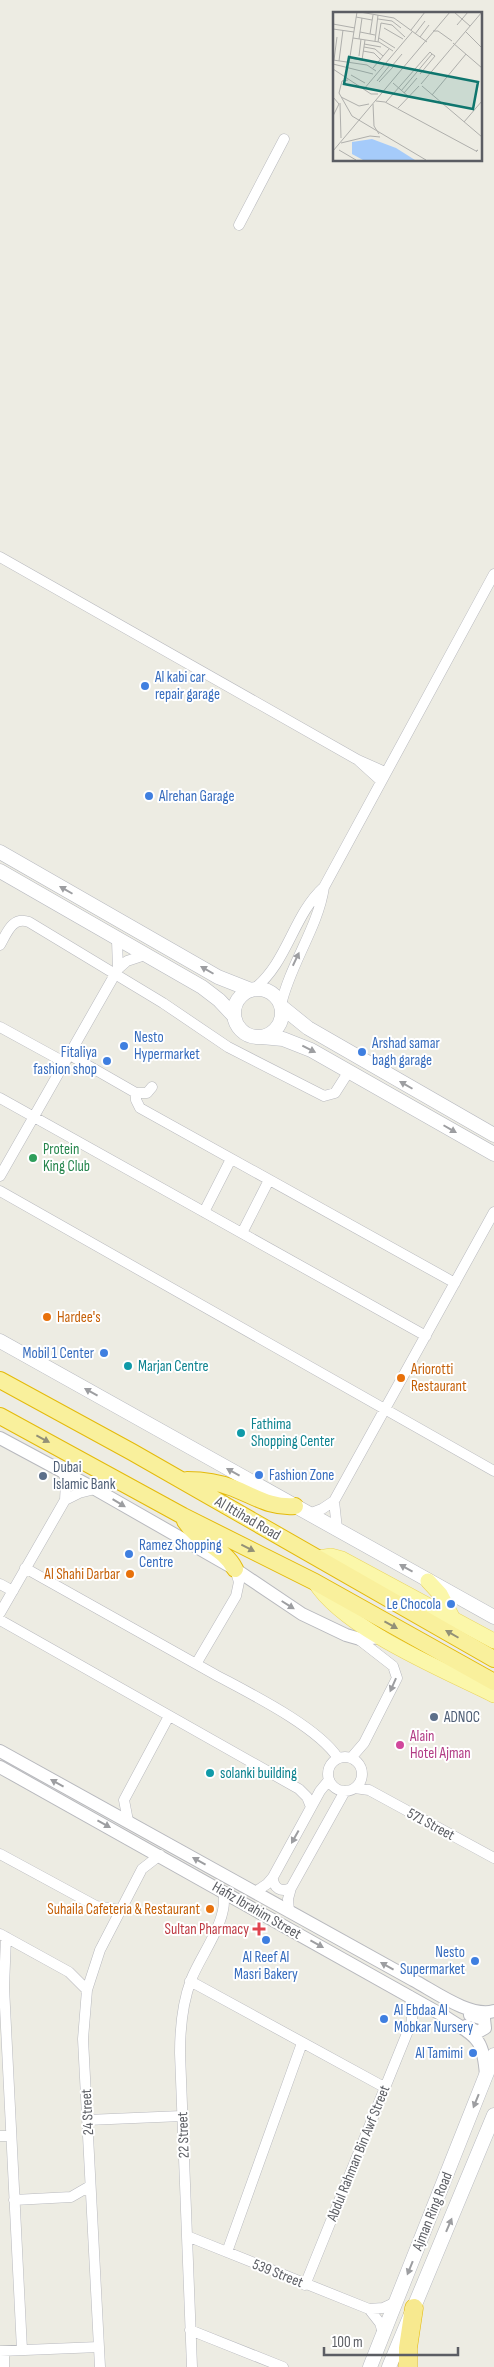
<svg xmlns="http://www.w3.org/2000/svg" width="494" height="2367" font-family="'Sofia Sans Condensed',sans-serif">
<rect width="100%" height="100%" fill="#edece3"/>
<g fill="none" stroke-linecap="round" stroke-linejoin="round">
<g stroke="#b8b9be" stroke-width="11">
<path id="minor" d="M239,225L284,139
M0,557L358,760L385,772
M359,761L380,780
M117,940L118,969
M0,945C7,933 12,916 29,922L163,1003L228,1047L324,1096L335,1093L349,1071
M254,989C288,962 293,915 324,887
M281,1005C290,964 318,928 324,887L494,574
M0,1027L64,1062
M68,1054L136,1093H147L152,1087
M136,1093V1100L140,1108L455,1283
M0,1098L426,1336
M0,1176L118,969L127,961L145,955
M0,1191L494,1471
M204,1212L231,1159
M242,1233L269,1180
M65,1500L79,1493L95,1489
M334,1501L337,1529
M309,1514L322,1509L334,1501L494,1212
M25,1568C88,1603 151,1638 214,1674C249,1693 317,1726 338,1758
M0,1584L13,1591
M0,1613L65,1500L66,1482L63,1471
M0,1620L299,1789L307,1797L311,1807
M196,1664L236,1596L239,1582L235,1569
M328 1774a17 17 0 1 1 34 0a17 17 0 1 1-34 0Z
M351,1758L364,1743L397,1678L393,1666L357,1638
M355,1788L369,1790L494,1858
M128,1821L124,1800L169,1716
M0,1854L96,1906L119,1910
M273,1877C273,1888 281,1893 291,1888
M255,1892L267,1884L273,1877L320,1791L329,1780
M289,1912L288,1899L291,1888L345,1791
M0,1934L69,1972L87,1990
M6,1937L4,1987L22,2350
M190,1981L384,2087
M87,2120L182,2116
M0,2136H11
M14,2200L71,2197L90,2186
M187,2236L369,2309L380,2323L383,2333
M227,2252L302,2043
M305,2285L412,2021V2009L410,1996
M369,2309L383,2308L396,2302
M190,2330L283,2367
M0,2351L99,2347
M4,2351V2367
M100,2367L83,2039L87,1990L100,1950L142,1869L160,1855
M192,2367L180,2053C180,2028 182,2004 191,1980C201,1954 230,1919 223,1891"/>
</g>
<g stroke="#b8b9be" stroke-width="14">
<path id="tertiary" d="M0,1438L95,1489L235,1569L302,1614L346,1635L360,1639L382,1637
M0,1751L413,1980C434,1991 470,2018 494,2011
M0,1767L444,2016C475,2037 483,2035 486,2075
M466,2026L478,2032L485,2028L484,2019L470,2015"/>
</g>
<g stroke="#b8bac0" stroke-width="15">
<path id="secondary" d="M0,852L218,977L251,990
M0,871L202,987L219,1000L234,1016
M234 1013a24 24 0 1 1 48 0a24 24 0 1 1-48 0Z
M282,1007L308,1028L494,1135
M262,1037L283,1039L311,1050L494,1154
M0,1341L494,1617
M370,2367L494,2055
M389,2367L494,2115"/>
</g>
<g stroke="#ead45e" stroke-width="16">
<path id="primary" d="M319,1558L331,1556L342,1559L494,1641
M428,1581L440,1594L452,1617
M315,1582C344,1629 444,1670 494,1695"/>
</g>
<g stroke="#e4ba0b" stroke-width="18">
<path id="trunk" d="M0,1380L132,1452L494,1659
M0,1416L183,1516L315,1582L494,1682
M187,1480C202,1480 218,1482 233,1488C254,1496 270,1508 295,1506
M185,1521C198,1542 224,1547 235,1569"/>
</g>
<g stroke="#e4ba0b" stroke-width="19">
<path id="motorway" d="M408,2367V2348L414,2308"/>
</g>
<use href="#minor" stroke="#fff" stroke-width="10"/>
<use href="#tertiary" stroke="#fff" stroke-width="12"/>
<use href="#secondary" stroke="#fff" stroke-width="14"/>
<use href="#primary" stroke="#fbf7aa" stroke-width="15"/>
<use href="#trunk" stroke="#f9f09c" stroke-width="16"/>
<use href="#motorway" stroke="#f7e98f" stroke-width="18"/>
</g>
<defs><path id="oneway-solid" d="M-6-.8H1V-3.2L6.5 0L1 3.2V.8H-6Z" transform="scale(1.25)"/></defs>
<g fill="#9d9ea1">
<use href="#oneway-solid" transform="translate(66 890) rotate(-150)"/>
<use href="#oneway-solid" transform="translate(296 959) rotate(-65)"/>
<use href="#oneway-solid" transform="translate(207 970) rotate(-150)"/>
<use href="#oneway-solid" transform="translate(309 1049) rotate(27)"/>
<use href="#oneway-solid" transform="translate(406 1085) rotate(-150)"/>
<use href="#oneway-solid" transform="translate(450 1129) rotate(30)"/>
<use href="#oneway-solid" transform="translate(91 1392) rotate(-151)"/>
<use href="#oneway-solid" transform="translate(233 1472) rotate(-151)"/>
<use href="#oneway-solid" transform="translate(119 1503) rotate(31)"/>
<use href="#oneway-solid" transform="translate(406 1568) rotate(-151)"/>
<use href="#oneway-solid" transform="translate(288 1605) rotate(32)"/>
<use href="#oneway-solid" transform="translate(393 1685) rotate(114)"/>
<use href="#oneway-solid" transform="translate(57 1783) rotate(-151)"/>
<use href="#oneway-solid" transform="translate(104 1824) rotate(29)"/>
<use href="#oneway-solid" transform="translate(295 1837) rotate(119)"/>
<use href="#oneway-solid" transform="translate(199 1861) rotate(-151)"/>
<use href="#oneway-solid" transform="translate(317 1944) rotate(29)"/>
<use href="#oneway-solid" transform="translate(387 1966) rotate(-151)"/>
<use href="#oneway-solid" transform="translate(476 2101) rotate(112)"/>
<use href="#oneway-solid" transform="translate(449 2225) rotate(-67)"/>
<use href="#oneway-solid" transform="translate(410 2268) rotate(112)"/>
</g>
<g fill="#929077">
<use href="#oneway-solid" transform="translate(43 1439) rotate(28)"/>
<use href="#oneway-solid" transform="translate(248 1548) rotate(27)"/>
<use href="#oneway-solid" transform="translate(391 1625) rotate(29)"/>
<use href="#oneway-solid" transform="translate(452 1634) rotate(-150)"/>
</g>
<g fill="#3f7fe0" stroke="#fff" stroke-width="2">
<circle cx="145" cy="686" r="5"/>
<circle cx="149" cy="796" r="5"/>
<circle cx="124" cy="1046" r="5"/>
<circle cx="362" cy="1052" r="5"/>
<circle cx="107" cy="1061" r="5"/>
<circle cx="104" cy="1353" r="5"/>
<circle cx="259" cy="1475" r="5"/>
<circle cx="129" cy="1554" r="5"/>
<circle cx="451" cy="1604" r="5"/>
<circle cx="266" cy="1940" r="5"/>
<circle cx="475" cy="1961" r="5"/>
<circle cx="384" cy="2019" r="5"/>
<circle cx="473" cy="2053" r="5"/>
</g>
<circle fill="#2e9e5b" stroke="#fff" stroke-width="2" cx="33" cy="1158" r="5"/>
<g fill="#e8710a" stroke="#fff" stroke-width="2">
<circle cx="47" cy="1317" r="5"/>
<circle cx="401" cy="1378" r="5"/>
<circle cx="130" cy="1574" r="5"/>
<circle cx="210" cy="1909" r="5"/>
</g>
<g fill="#0f9aa8" stroke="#fff" stroke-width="2">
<circle cx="128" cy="1366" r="5"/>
<circle cx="241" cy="1433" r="5"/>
<circle cx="210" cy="1773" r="5"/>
</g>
<g fill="#5c6f8a" stroke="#fff" stroke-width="2">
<circle cx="43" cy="1476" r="5"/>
<circle cx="434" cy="1717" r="5"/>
</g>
<circle fill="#d1479c" stroke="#fff" stroke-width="2" cx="400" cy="1745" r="5"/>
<path fill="#e0444e" stroke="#fff" stroke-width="2" d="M256.5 1921.5h5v5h5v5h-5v5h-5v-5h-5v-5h5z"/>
<g text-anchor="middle" stroke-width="4" stroke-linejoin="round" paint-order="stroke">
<g font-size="15" fill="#366cbe" stroke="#fff" text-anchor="start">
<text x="155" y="682">Al kabi car<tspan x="155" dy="17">repair garage</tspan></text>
<text x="159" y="801">Alrehan Garage</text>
<text x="134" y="1042">Nesto<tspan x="134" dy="17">Hypermarket</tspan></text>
<text x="372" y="1048">Arshad samar<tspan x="372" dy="17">bagh garage</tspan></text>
<text x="97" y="1057" text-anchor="end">Fitaliya<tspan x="97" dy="17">fashion shop</tspan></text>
<text x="94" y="1358" text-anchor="end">Mobil 1 Center</text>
<text x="269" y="1480">Fashion Zone</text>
<text x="139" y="1550">Ramez Shopping<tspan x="139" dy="17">Centre</tspan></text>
<text x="441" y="1609" text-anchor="end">Le Chocola</text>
<text x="465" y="1957" text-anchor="end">Nesto<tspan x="465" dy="17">Supermarket</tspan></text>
<text x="266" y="1962" text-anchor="middle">Al Reef Al<tspan x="266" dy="17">Masri Bakery</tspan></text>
<text x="394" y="2015">Al Ebdaa Al<tspan x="394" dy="17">Mobkar Nursery</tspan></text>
<text x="463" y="2058" text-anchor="end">Al Tamimi</text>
</g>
<g font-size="15" fill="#27864d" stroke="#fff" text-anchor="start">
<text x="43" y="1154">Protein<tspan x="43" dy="17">King Club</tspan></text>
</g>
<g font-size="15" fill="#c56008" stroke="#fff" text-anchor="start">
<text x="57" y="1322">Hardee's</text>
<text x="411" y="1374">Ariorotti<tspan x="411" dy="17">Restaurant</tspan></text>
<text x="120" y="1579" text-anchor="end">Al Shahi Darbar</text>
<text x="200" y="1914" text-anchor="end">Suhaila Cafeteria &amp; Restaurant</text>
</g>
<g font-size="15" fill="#0d838f" stroke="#fff" text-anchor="start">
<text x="138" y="1371">Marjan Centre</text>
<text x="251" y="1429">Fathima<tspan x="251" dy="17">Shopping Center</tspan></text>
<text x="220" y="1778">solanki building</text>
</g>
<g font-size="15" fill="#4e5e75" stroke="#fff" text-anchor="start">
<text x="53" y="1472">Dubai<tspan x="53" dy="17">Islamic Bank</tspan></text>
<text x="444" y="1722">ADNOC</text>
</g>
<g font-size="15" fill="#5b5d63" stroke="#fff">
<text transform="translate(248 1518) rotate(30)" y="5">Al Ittihad Road</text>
<text transform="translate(431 1824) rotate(28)" y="5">571 Street</text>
<text transform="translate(257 1910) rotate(30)" y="5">Hafiz Ibrahim Street</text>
<text transform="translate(87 2112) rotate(-93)" y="5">24 Street</text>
<text transform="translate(183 2135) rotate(-92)" y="5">22 Street</text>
<text transform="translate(358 2153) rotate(-68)" y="5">Abdul Rahman Bin Awf Street</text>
<text transform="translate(432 2211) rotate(-68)" y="5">Ajman Ring Road</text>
<text transform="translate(278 2273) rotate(22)" y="5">539 Street</text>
</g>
<g font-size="15" fill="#b23c85" stroke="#fff" text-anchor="start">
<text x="410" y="1741">Alain<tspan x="410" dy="17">Hotel Ajman</tspan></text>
</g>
<g font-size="15" fill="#be3a42" stroke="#fff" text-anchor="end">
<text x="249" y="1934">Sultan Pharmacy</text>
</g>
</g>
<g transform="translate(333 12)">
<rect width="149" height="149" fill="#edece3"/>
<path d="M39,127L63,136L82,148H30L19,142V130Z" fill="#a5cbfa"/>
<path fill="none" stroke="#afafac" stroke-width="1" d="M27,0L61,6L94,30M121,0L137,14M23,5L39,8M45,7L59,9L68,16M48,11L59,13L72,25M0,12L22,16M124,13L135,0M51,16L70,27M0,17L21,20M78,18L92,0M100,19H105L119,29M27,20L42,23M133,20L149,36M37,22L40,3M82,22L92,9M87,25L96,13M20,26L46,30L60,39M46,26L62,36M26,27L29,6M42,29L45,3M45,30L48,11M120,31L149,56M31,32L48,35M31,35L42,37L50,44M30,39L41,41L48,48M26,44L28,27M17,46L40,50M0,48L34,53L43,59M1,48L4,25M29,48L32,28M6,49L10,18M16,51L24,0M0,52L40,62M59,54L69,42M40,56L56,37M0,57L38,82H45M87,62L102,44L99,42M18,63L32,71M15,68L9,69L6,81L19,104L93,148M44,69L57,53M46,70L60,55M60,71L76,85M88,72L149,0M89,74L149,125M31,77L79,20M71,81L84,66M99,83L133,42M0,85L6,92L0,104M8,85L26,94L36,92M43,89L52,90L143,139L145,138L143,140M53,90L97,40L99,42L68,79M7,91L8,126M40,92L41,114L46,122M65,96L86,74M131,110L149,89M8,131L37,124L47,125M6,138L23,148M0,139L117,0"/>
<path fill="#0f766e" fill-opacity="0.15" stroke="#0f766e" stroke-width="2.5" d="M16,45L145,70L140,97L11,72Z"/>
<rect width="149" height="149" fill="none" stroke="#5b5d63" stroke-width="2.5"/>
</g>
<path d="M324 2347v8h134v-8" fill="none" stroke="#5b5d63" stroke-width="2.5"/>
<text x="332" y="2347" font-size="15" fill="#5b5d63" stroke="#ffffff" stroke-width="4" paint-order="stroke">100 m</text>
</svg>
